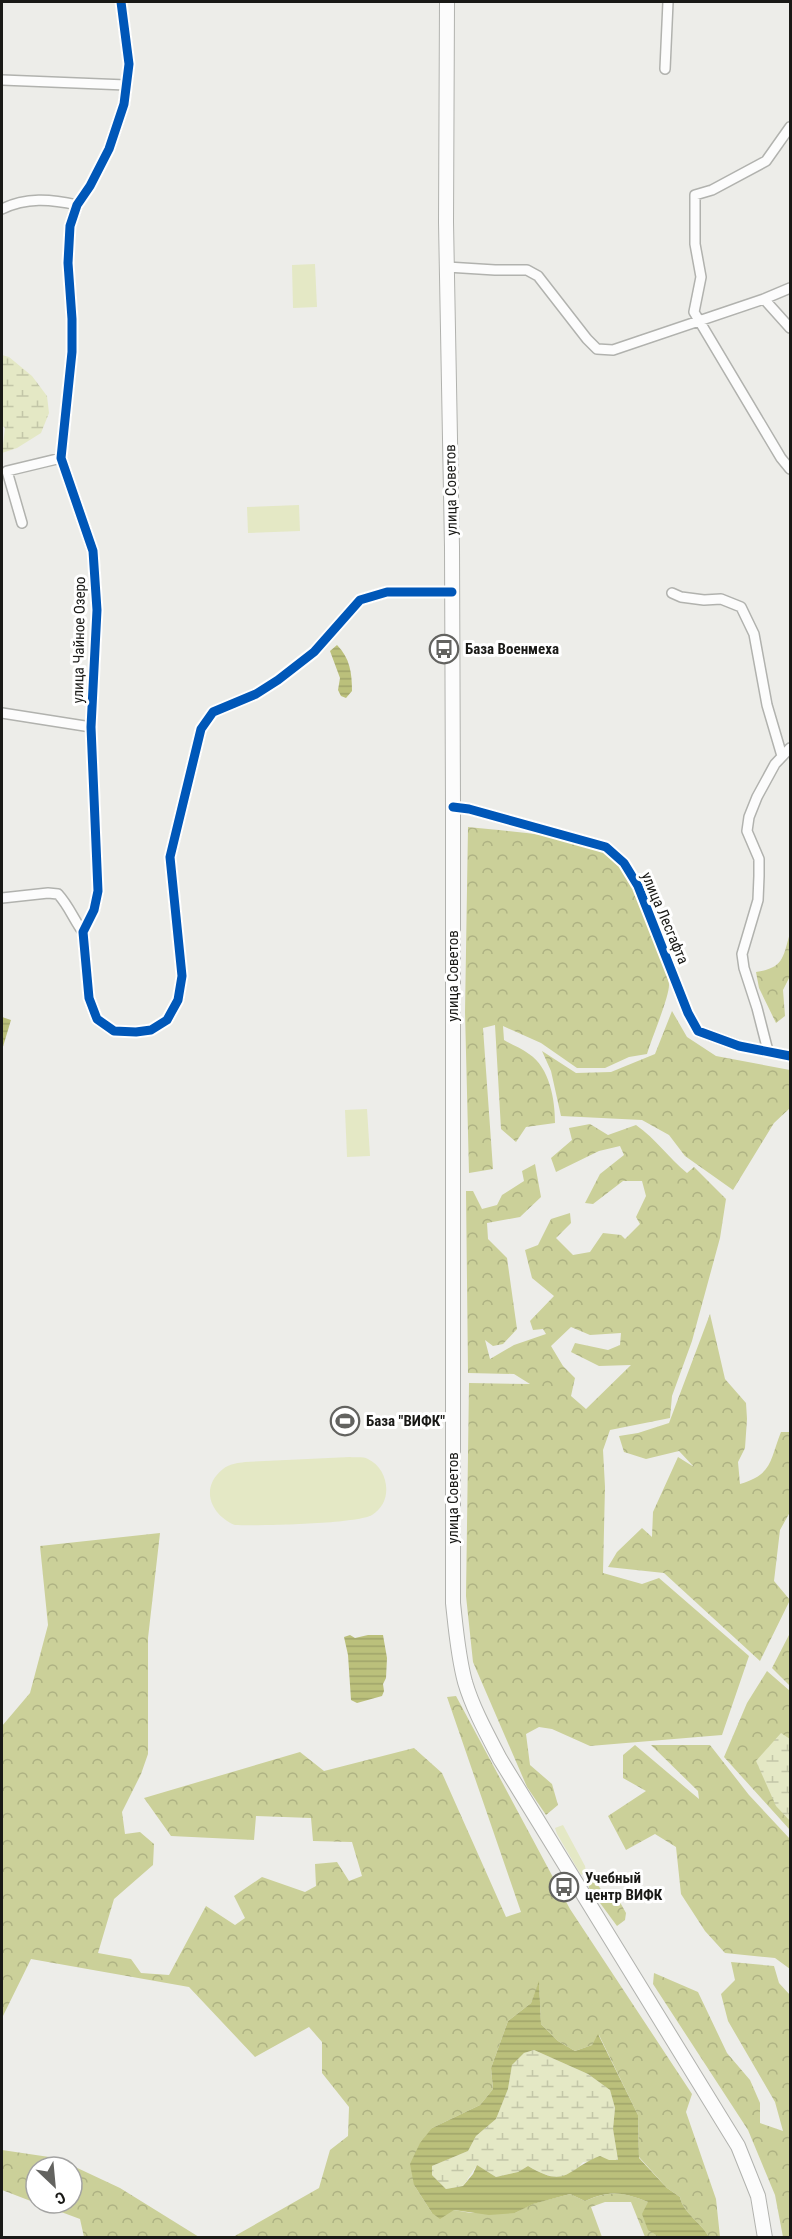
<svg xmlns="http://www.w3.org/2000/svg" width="792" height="2239" font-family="'Roboto Condensed',sans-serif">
<defs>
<pattern id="forest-crowns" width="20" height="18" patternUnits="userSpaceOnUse" patternTransform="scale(1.5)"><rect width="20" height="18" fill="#cbd099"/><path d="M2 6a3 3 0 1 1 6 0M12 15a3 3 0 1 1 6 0" fill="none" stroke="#aeb283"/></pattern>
<pattern id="wetland-marsh" width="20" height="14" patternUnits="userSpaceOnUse" patternTransform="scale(1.5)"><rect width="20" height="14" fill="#e4e8c5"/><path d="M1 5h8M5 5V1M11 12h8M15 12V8" fill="none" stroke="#c3c6a8"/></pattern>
<pattern id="water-rules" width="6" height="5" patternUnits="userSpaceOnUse" patternTransform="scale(1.5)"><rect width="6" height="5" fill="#bbc07b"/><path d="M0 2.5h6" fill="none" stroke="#a0a46a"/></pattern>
</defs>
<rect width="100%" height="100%" fill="#edede9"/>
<path fill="#e4e8c5" d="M315,264L317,307L293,308L292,265Z
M299,505L300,531L248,533L247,507Z
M367,1109L370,1156L347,1157L345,1110Z
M350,1457C355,1458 362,1456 368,1459C389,1469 394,1502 372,1515C357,1524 256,1526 235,1525C211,1515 199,1488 223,1469C229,1464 238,1463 245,1462Z
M563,1825L585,1866L586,1872L581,1875L557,1834L555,1828Z"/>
<path fill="url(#forest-crowns)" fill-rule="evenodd" d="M468,827C511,832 574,834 611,856C627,866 668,963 669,984C670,995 651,1040 647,1054L629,1057L605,1068H577L541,1043L503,1026L504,1040C512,1045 521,1048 529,1054C550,1068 555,1100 555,1123L526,1127L516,1142L501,1129L495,1025L483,1028L493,1169L469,1173L465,1012Z
M790,933V976L783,990L785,1016L776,1023L759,988L756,972C784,968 783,957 790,933Z
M672,1011L687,1037L716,1056L790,1070V1108L774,1123L733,1190L685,1156L669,1135L642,1120L561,1116L551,1071L542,1051L576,1073L611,1072L655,1054Z
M590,1124L608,1135L636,1125C656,1139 669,1158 687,1173L694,1167L726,1199L720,1238L692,1341L672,1396L670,1418L610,1430L603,1450L605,1487L603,1573L642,1584L659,1578L749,1656L722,1735L590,1746L552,1729L539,1727L526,1734L530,1765L552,1784L558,1805L546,1815L527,1787L473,1662L466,1596L469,1383L530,1384L514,1374L468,1373L466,1191H473L482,1209L497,1205L502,1195L524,1181L522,1171L535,1164L541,1197L520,1217L487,1223L488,1239L507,1258L517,1329L503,1344L493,1346L485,1340L490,1359L514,1345L546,1334L543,1329L533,1330L530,1321L554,1296L532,1278L525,1250L538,1245L551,1219L570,1213L571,1223L556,1238L573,1255L590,1252L603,1233L621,1235L625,1239L640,1224L636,1217L646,1196L642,1181H623L593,1204L585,1203L600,1174L624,1155L620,1146L599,1151L556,1172L551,1158L572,1140L569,1128ZM571,1327L590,1335L621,1333L620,1345L608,1350L575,1343L571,1352L599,1366L631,1365L586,1409L571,1396L575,1378L563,1366L551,1346Z
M710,1314L725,1379L746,1403L747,1419L745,1448L738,1462L740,1484C773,1475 770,1459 781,1432H790V1512L780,1530L774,1581L790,1600L760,1661L664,1573L608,1567L617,1552L642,1528L652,1537L653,1512L678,1457L694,1467L679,1451L646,1459L624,1452L619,1436L638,1433L669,1423Z
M160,1533L148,1638V1754L141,1774L122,1812L125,1834L140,1832L154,1844L153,1865L114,1899L98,1953L131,1959L141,1973L169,1975L206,1906L235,1925L245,1918L234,1896L262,1877L305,1892L316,1886L315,1864L337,1862L349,1881L362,1876L352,1842L313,1841L311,1818L256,1816L254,1840L171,1836L144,1798L300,1752L324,1771L414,1748L442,1773L506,1917L521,1912L447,1697L456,1696L570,1909L692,2094L686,2112L716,2199L720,2237H709C701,2222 683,2213 680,2197L667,2188L639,2157L638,2115L599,2035L592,2045L575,2051L558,2041L541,2024L539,1983L531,2003L508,2021L491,2068L493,2089L480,2105L432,2128L414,2185L432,2213L454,2210L471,2213H515L532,2204L570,2194L585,2201C612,2190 622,2192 648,2202L660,2237H645L631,2202H605L591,2207L602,2237H233L319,2188L330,2150L348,2136L349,2107L322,2073V2042L309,2027L255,2057L189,1987L31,1959L2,2018V1726L30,1693L48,1625L40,1546Z
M790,1633V1686L772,1668Z
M767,1671L790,1691V1830L724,1757L747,1703Z
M635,1745L699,1799L698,1791L651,1745H710L749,1795L790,1839V1969L775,1958L725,1953L705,1931L681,1894L676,1847L655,1834L626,1850L608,1816L646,1791L623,1778V1755Z
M594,1880L606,1896L616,1895L626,1913L625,1920L617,1926L589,1888L588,1883Z
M731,1962L774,1966L779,1983L790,1995V2237H783L775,2195L748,2130L653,1984L654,1973L698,1992L727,2053L750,2080L760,2103V2123L783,2131L775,2102L728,2021L721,1994L735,1980Z
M2,2150L56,2158L120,2188L199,2237H84L80,2219L37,2203H72V2167H36V2203L2,2190Z"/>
<path fill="url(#wetland-marsh)" d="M2,355L9,357L32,376L47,396L49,413L41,433L17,448L2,453L5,428L2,425Z
M781,1733L790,1739V1821L776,1806L756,1761Z
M534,2050L588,2074L610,2090L615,2108L613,2129L618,2161L583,2162C565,2183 551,2179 528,2166L518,2172L496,2177L477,2165L463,2186L446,2189L432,2175V2166L468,2151L476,2136L496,2119L508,2089L512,2065L524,2053Z"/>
<path fill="url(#water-rules)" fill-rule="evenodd" d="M337,645C350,658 352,673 352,691L346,698L341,696L338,690L340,678L330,651Z
M2,1017L11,1020L2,1050Z
M350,1635L355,1638L368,1635H383L387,1658L386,1678L383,1684L384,1691L382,1696L357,1703L351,1700L348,1655L344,1637Z
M539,1981L541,2024L558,2041L575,2051L592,2045L598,2034L638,2115L639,2158L667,2188L680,2197C683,2213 701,2222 709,2237H660L648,2230L642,2214L648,2202C622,2192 611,2190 585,2201L570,2194L533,2204L515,2213L489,2215L454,2210L440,2219L432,2213L414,2185L410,2164L420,2143L432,2128L480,2105L493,2089L491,2068L508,2021L531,2003ZM534,2050L588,2074L610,2090L615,2108L613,2129L618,2160H609L600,2156C567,2168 568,2190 528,2166L518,2172L496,2177L477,2165L473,2174L463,2186L446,2189L432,2175V2166L468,2151L476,2136L496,2119L508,2089L512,2065L524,2053Z"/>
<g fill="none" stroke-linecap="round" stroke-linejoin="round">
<g stroke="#b1b2ae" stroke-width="12">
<path id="minor" d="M121,2L129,64L124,104L109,149L90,186L77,205L70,226L68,263L72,319V352L61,458L93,551L97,610L91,727L98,891L94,910L83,932L89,998L97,1019L114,1031L136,1032L151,1030L167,1020L178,1000L182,976L170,857L201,729L213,712L256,694L278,680L314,652L360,600L387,592H452
M665,69L668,2
M2,80L126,85
M790,127L766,161L712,190L695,195V244L701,277L694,312L781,458L790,469
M2,209C26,197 51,199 77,205
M447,267L495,270H527L538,276L587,339L597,349L613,350L764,299L790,328
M764,299L790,288
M22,523L7,471L61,458
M672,593L681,597L704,600L721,599L741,607L754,634L767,705L782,756
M2,713L91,727
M453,807L469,809L606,847L624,863L638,886L688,1013L698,1031L739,1046L790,1056
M2,898L48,893L58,894C69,906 74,920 83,932
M768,1051L757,1008L744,968L742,954L758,900L759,876V859L747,831L749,817L757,797L775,764L790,748"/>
</g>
<g stroke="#b1b2ae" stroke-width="16">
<path id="secondary" d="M447,2L446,222L452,547L453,807V1603C456,1630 458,1656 465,1682C473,1709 487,1734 500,1759L738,2146L758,2196L765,2238"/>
</g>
<use href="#minor" stroke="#fcfcfc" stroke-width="9"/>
<use href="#secondary" stroke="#fcfcfc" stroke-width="14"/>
<g stroke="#fff" stroke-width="13">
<path id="cycleway" d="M121,2L129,64L124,104L109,149L90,186L77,205L70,226L68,263L72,319V352L61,458L93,551L97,610L91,727L98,891L94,910L83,932L89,998L97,1019L114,1031L136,1032L151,1030L167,1020L178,1000L182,976L170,857L201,729L213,712L256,694L278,680L314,652L360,600L387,592H452
M453,807L469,809L606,847L624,863L638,886L688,1013L698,1031L739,1046L790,1056"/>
</g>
<use href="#cycleway" stroke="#0057b8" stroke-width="9"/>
</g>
<defs>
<g id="bus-ring" transform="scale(1.5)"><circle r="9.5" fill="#fff" stroke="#636360" stroke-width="1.5"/><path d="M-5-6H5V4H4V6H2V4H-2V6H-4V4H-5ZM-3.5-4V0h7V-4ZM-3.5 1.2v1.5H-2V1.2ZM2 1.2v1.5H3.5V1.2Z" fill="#636360"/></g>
<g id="stadium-ring" transform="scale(1.5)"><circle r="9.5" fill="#fff" stroke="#636360" stroke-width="1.5"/><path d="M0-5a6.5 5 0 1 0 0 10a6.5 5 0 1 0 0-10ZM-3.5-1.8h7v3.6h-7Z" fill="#636360"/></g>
</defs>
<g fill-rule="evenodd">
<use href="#bus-ring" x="444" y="649"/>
<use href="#stadium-ring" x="345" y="1421"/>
<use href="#bus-ring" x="564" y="1887"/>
</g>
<g text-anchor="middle" stroke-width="6" stroke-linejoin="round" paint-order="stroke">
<g font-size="15" fill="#191916" stroke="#fff">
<text transform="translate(451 490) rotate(-91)" y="5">улица Советов</text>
<text transform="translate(79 640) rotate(-89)" y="5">улица Чайное Озеро</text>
<text transform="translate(665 918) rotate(67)" y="5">улица Лесгафта</text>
<text transform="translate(453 976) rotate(-90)" y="5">улица Советов</text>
<text transform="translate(453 1498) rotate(-90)" y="5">улица Советов</text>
</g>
<g font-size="15" font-weight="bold" fill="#191916" stroke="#fff" text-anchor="start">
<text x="465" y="654">База Военмеха</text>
<text x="366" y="1426">База "ВИФК"</text>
<text x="585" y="1883">Учебный<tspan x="585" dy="17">центр ВИФК</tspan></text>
</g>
</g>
<rect width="792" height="2239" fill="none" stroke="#191916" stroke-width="6"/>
<g transform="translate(54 2185) rotate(154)"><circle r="28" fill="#ffffff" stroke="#a3a3a2" stroke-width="1.5"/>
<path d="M0-4.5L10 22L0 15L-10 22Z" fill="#636360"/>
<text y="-9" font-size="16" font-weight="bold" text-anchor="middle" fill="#191916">С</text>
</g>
</svg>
